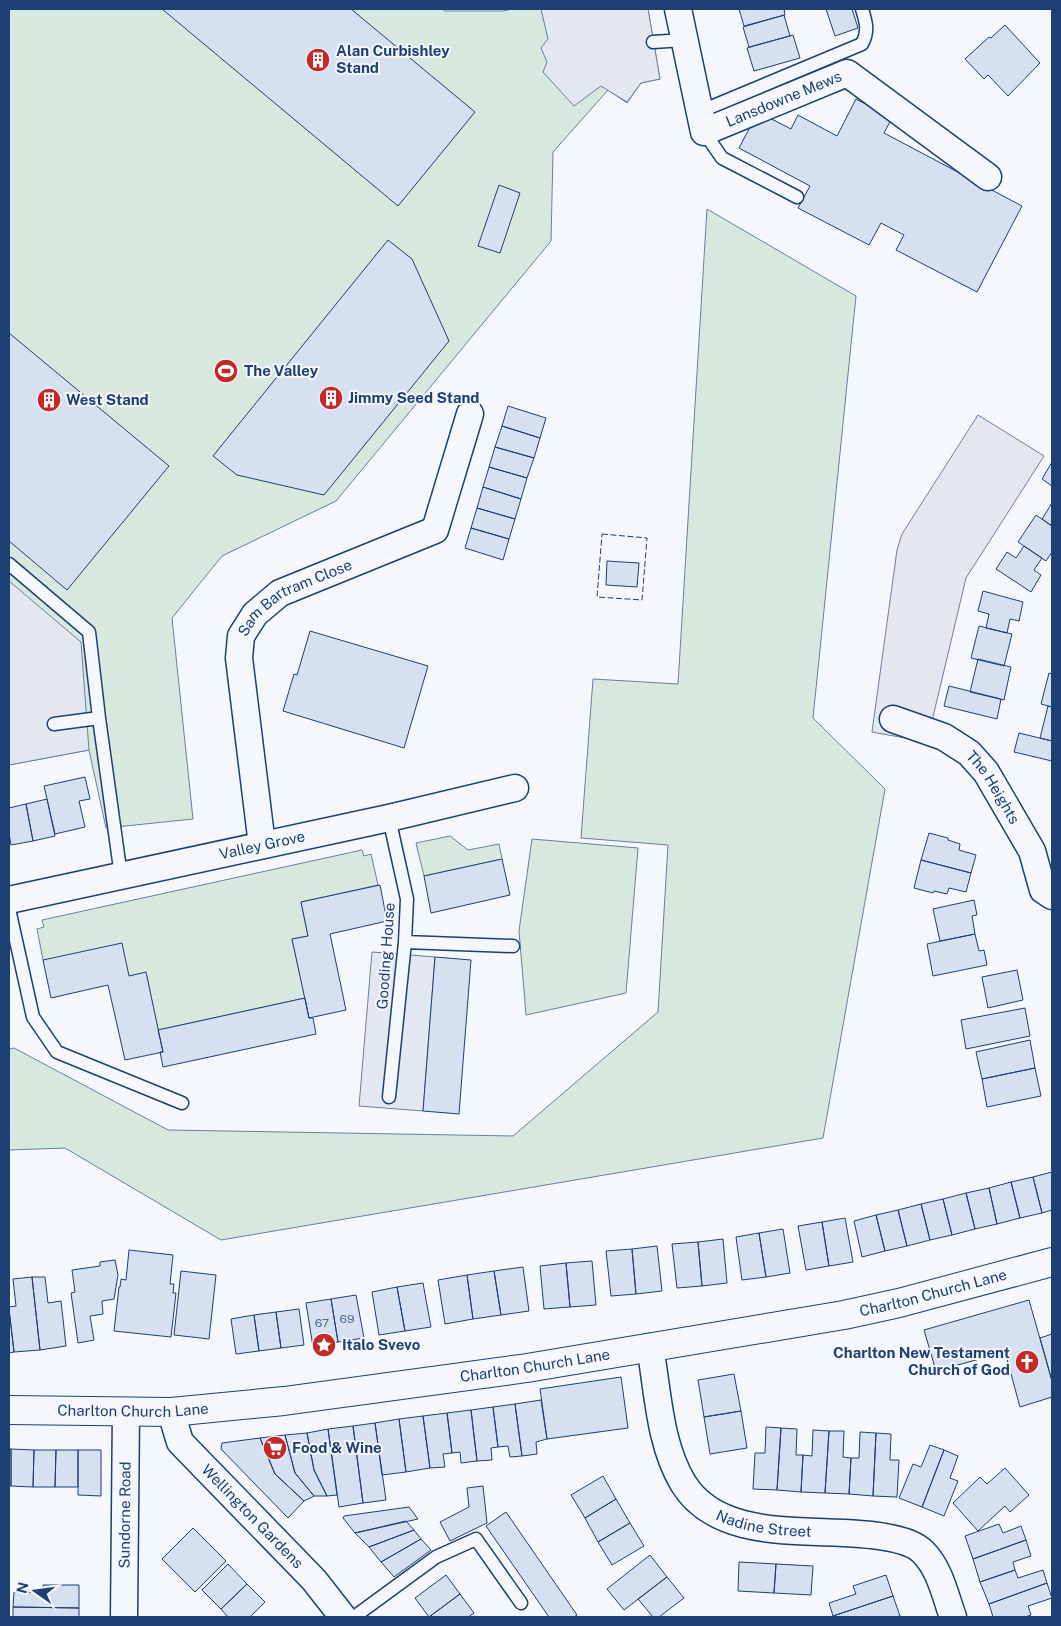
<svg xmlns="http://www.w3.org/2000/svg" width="1061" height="1626" font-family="'Public Sans',sans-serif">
<rect width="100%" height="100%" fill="#f4f7fb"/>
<path fill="#d7e8df" stroke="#687fa3" d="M9,9H442L445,11H503L512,9H648L660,79L641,83L627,103L608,90L553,152L551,241L336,501L222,556L172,618L193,819L106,828L89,750L9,765Z
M707,209L856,296L813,718L885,789L823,1138L221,1240L65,1148L9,1150V1049L14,1048L168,1130L513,1136L658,1012L668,845L581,838L593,679L678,684Z
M450,836L468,850L499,844L502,859L424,876L416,843Z
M532,839L638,848L626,993L526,1015L519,931Z
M362,850L364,856L371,854L378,885L301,902L308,936L292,939L305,998L158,1030L146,973L129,976L43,960L37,929L44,927L42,920Z"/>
<path fill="#e3e8f0" stroke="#687fa3" d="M541,9H648L660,79L641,83L627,102L601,86L574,106L543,72L547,62L541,48L548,39Z
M978,415L1044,456L966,578L927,742L872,732L897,550L902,534Z
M9,581L81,642L89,750L9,765Z
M372,952L435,957L423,1111L359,1106Z"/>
<path fill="#d5e0f0" stroke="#1d3f73" d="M162,9H351L475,112L398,206Z
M739,9H784L785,15L744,26Z
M826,9H852L858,28L835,36Z
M784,15L790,36L749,47L743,27Z
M1005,25L1040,63L1008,96L988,75L984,79L965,59L989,37L991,38Z
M793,35L800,58L754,71L747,48Z
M856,99L892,118L884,133L1022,206L977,292L896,250L904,235L881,223L869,245L798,208L810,186L739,148L758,112L791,129L798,115L837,136Z
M499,185L520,193L500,253L478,246Z
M388,240L412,259L449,341L324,495L237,475L213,456Z
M9,333L169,466L67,590L9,541Z
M508,406L546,418L540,438L502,426Z
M502,426L540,438L534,458L495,447Z
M495,447L534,458L527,478L489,467Z
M1052,462V486L1042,479Z
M489,467L527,478L521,499L483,487Z
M483,487L521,499L515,519L477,508Z
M1052,503V526L1042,519Z
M477,508L515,519L509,539L471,528Z
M1036,515L1052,526V552L1046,561L1018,542Z
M471,528L509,539L503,560L465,548Z
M1024,546L1042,558L1034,570L1041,575L1031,592L996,569L1007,552L1016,558Z
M607,561L639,563L637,587L606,585Z
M983,591L1023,602L1019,621L1010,619L1007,633L986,628L989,614L978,611Z
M979,626L1012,634L1004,666L971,658Z
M310,631L428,666L404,748L283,711L294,674L297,675Z
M978,659L1011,667L1004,700L970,692Z
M1049,673L1052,674V707L1041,704Z
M949,686L1001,699L997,719L944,706Z
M1048,706L1052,707V741L1040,738Z
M1019,733L1052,741V761L1014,752Z
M85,777L90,799L79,801L85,827L55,834L44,786Z
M47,799L55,836L33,841L26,804Z
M26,804L33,841L11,845L9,833V808Z
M929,833L948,838V840L960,844L959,850L976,855L971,873L921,860Z
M502,859L510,895L431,913L424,876Z
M921,860L971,873L966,892L949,888L947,894L934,891L933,893L914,888Z
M380,885L387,921L330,934L346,1010L309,1018L292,939L308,936L301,902Z
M974,900L977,915L972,916L975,934L940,941L933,909Z
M975,934L979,951L984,950L987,965L933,976L927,944Z
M122,943L129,976L146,972L163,1052L125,1060L108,985L51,998L43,960Z
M435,957L471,960L459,1114L423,1111Z
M1017,970L1023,1000L988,1008L982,977Z
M305,998L309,1018H313L316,1034L163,1067L160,1052H163L158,1030Z
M1025,1008L1030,1036L966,1049L961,1020Z
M1030,1040L1035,1068L982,1079L976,1052Z
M1035,1068L1041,1096L987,1107L982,1079Z
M1052,1172V1210L1042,1213L1033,1177Z
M1033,1177L1042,1213L1020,1218L1011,1182Z
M1011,1182L1020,1218L997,1224L989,1188Z
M989,1188L997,1224L975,1229L966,1193Z
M966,1193L975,1229L952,1235L943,1199Z
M943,1199L952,1235L930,1240L921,1204Z
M921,1204L930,1240L907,1246L898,1210Z
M898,1210L907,1246L885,1251L876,1215Z
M876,1215L885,1251L862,1257L854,1221Z
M845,1218L853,1262L829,1266L822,1222Z
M822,1222L829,1266L806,1270L798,1226Z
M783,1229L790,1273L766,1277L759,1233Z
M759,1233L766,1277L742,1280L736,1237Z
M723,1239L727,1283L702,1286L698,1242Z
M698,1242L702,1286L677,1288L672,1244Z
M657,1246L662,1291L636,1294L632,1249Z
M632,1249L636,1294L611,1296L606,1251Z
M129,1250L173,1255L170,1284H174L173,1293H176L171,1337L114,1331L119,1287H120L121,1279L126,1280Z
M115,1260L118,1275L114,1299L102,1301L103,1314L90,1316L94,1340L78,1343L71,1293L75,1292L72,1270L100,1266V1262Z
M592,1261L596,1305L570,1307L566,1263Z
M566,1263L570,1307L544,1309L540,1266Z
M523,1267L529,1311L501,1315L494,1271Z
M181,1271L216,1275L209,1339L174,1335Z
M494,1271L501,1315L473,1319L467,1275Z
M467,1275L473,1319L445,1324L438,1280Z
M32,1277H45L48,1303L61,1301L66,1346L40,1350Z
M32,1277L40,1350L14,1352L9,1309V1307L16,1306L13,1279Z
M423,1283L431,1327L405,1331L397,1287Z
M397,1287L405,1331L379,1335L372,1292Z
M356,1295L364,1338L338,1342L331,1299Z
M331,1299L338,1342L313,1347L306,1303Z
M1029,1300L1052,1381V1397L1020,1407L1005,1352L936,1371L924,1330Z
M9,1309L14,1352L9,1353Z
M299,1309L304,1345L281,1348L276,1312Z
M276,1312L281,1348L259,1351L254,1315Z
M254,1315L259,1351L236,1354L231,1319Z
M1052,1334V1381L1040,1338Z
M734,1374L741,1411L704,1417L698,1380Z
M621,1377L628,1428L547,1439L540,1389Z
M541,1400L547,1439L536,1442L537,1454L522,1456L515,1404Z
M515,1404L522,1456L510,1457L508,1446L498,1447L493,1407Z
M493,1407L498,1447L491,1448L492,1460L477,1461L471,1410Z
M471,1410L477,1461L461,1463L460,1452L452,1453L447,1413Z
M741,1411L747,1448L710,1454L704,1417Z
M447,1413L452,1453L443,1454L445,1467L430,1468L423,1416Z
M423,1416L430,1468L406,1472L399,1419Z
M399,1419L406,1472L382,1475L375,1423Z
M375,1423L386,1500L363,1503L353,1426Z
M353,1426L363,1503L339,1507L328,1429Z
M766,1427L781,1428L777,1490L753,1489L755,1453H765Z
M781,1428L797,1429L796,1455H803L801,1492L777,1490Z
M328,1429L337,1495L327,1496L314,1470L307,1433Z
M813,1430L829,1431L825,1493L801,1492L803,1455L812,1456Z
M829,1431H844L843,1457L851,1458L849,1494L825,1493Z
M860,1432L876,1433L873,1496L849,1494L851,1458H859Z
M307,1433L314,1470L327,1496H314L295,1473L285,1435Z
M876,1433L891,1434L890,1460H899L897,1497L873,1496Z
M285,1435L295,1473L314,1496L304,1501L275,1474L260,1438Z
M260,1438L275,1474L304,1501L288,1518L221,1449L222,1443Z
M930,1445L944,1450L922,1507L899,1498L913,1464L921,1467Z
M9,1449H11V1486H9Z
M11,1449L34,1450L33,1487L11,1486Z
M34,1450H56L55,1487H33Z
M56,1450H78V1487H55Z
M78,1450H101V1496L78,1495Z
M944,1450L958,1456L950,1478L958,1481L944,1516L922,1507Z
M1005,1468L1029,1495L1010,1512L1005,1506L978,1531L953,1503L980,1477L987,1484Z
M603,1476L616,1499L585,1518L571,1495Z
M483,1486L487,1523L450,1541L440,1522L469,1507L467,1488Z
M616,1499L630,1523L598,1542L585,1518Z
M409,1507L418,1519L355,1533L343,1518L344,1516Z
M506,1512L577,1615L574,1617H549L486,1526Z
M406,1521L414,1530L369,1547L355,1533Z
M630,1523L644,1546L612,1565L598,1542Z
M999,1524L1003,1533L1021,1526L1026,1540L973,1559L965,1536Z
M193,1528L226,1561L195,1592L162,1559Z
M414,1530L421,1539L381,1562L369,1547Z
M421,1539L431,1550L394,1577L381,1562Z
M1026,1540L1031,1556L1013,1562L1015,1570L980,1582L973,1559Z
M650,1555L667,1577L624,1610L607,1589Z
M739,1562L776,1564L774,1593L738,1591Z
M228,1564L247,1584L221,1609L202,1590Z
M776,1564L813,1566L811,1595L774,1593Z
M1015,1570L1018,1578L1043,1570L1047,1583L989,1604L980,1582Z
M446,1575L460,1594L429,1617L415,1598Z
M886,1575L893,1596L833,1616L829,1603L856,1594L853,1586Z
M667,1577L684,1598L659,1617H653L638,1599Z
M1047,1583L1052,1598L1028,1606L1031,1615L1025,1617H993L989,1604Z
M247,1584L265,1602L250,1617H228L221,1609Z
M43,1585H79V1608L13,1607L14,1592H43Z
M460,1594L474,1613L468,1617H429Z
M893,1596L900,1616L896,1617H833V1616Z
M13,1607L79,1608V1617H13Z"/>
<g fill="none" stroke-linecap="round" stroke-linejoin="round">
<g stroke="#1d3f73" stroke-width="15">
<path id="lane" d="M653,42L684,40
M699,112L862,44C869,31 866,22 862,9
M704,132L722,158L797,197
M9,564L89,632L99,718L121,876
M54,724L99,718
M389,818L407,899L405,942L389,1097
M9,909L33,1017L57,1052L182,1103
M405,942L513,946
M354,1617L436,1557L476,1539L521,1603"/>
</g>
<g stroke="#1d3f73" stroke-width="29">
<g id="street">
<path id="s1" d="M678,9L704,132L847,73L988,177"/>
<path id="s2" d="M893,719L944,737L969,753L986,772L1032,851L1043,890L1052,896"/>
<path id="s3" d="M262,845L239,658L241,636L255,614L280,593L435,530L470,414"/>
<path id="s4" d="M9,900L389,818L515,788"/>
<path id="s5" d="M650,1347C658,1391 659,1443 683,1483C722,1547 822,1525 885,1537C897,1539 914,1543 923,1552C940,1569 945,1595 953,1617"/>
<path id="s6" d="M171,1412L180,1442L314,1580L343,1617"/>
<path id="s7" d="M124,1617L126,1412"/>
</g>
</g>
<g stroke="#1d3f73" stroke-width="30">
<g id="secondary">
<path id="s8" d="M9,1410L171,1412L284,1401L527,1368L844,1315L899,1303L1052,1262"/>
</g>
</g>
<use href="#lane" stroke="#f4f7fb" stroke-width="12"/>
<use href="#street" stroke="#f4f7fb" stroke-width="26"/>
<use href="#secondary" stroke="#f4f7fb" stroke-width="28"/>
<path stroke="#1d3f73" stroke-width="1" stroke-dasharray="6 2.5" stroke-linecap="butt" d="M602,534L647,538L642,600L597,597Z"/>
</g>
<defs>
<g id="building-disc" transform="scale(1.25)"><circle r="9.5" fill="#c62828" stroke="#f4f7fb"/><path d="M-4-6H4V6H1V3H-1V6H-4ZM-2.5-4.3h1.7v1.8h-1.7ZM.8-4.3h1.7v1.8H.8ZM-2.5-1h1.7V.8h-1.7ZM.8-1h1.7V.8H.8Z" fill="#fff"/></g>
<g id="stadium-disc" transform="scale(1.25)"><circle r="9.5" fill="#c62828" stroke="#f4f7fb"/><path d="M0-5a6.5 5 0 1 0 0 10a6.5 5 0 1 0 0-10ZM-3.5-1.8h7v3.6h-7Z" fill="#fff"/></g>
<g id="sight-disc" transform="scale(1.25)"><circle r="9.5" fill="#c62828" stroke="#f4f7fb"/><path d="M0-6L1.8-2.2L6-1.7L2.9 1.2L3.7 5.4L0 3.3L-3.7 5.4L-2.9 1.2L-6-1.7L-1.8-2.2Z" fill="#fff"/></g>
<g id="church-disc" transform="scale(1.25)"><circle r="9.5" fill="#c62828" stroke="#f4f7fb"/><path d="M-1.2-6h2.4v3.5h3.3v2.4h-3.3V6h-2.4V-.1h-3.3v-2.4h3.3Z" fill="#fff"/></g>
<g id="supermarket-disc" transform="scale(1.25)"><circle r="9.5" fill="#c62828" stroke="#f4f7fb"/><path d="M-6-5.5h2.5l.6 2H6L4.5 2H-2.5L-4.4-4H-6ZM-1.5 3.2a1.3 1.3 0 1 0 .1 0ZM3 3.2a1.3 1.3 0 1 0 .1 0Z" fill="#fff"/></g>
</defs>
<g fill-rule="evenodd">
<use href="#building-disc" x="318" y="60"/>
<use href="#stadium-disc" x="226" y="371"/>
<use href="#building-disc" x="331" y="398"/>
<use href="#building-disc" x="49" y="400"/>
<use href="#sight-disc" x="324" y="1345"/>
<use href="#church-disc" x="1027" y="1362"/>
<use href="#supermarket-disc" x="275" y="1448"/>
</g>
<g text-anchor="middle" stroke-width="4" stroke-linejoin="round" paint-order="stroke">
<g font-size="12" fill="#4b6792">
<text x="347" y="1323">69</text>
<text x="322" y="1327">67</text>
</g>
<g font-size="15" font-weight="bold" fill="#1d3f73" stroke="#f4f7fb" text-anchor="start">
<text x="336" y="56">Alan Curbishley<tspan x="336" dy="17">Stand</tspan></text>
<text x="244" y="376">The Valley</text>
<text x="348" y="403">Jimmy Seed Stand</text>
<text x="66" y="405">West Stand</text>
<text x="342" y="1350">Italo Svevo</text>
<text x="1010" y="1358" text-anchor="end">Charlton New Testament<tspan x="1010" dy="17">Church of God</tspan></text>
<text x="292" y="1453">Food &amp; Wine</text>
</g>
<g font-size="15" fill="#1d3f73" stroke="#f4f7fb">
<text dy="5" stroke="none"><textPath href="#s1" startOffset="212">Lansdowne Mews</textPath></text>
<text dy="5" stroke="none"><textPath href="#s3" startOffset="279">Sam Bartram Close</textPath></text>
<text dy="5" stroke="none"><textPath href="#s2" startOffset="126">The Heights</textPath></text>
<text dy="5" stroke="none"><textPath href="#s4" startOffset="259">Valley Grove</textPath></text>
<text transform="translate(386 956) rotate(-86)" y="5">Gooding House</text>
<text dy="5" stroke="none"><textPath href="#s8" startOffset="934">Charlton Church Lane</textPath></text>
<text dy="5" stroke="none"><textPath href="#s8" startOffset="529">Charlton Church Lane</textPath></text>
<text dy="5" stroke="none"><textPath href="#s8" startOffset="124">Charlton Church Lane</textPath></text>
<text dy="5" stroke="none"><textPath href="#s7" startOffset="102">Sundorne Road</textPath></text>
<text dy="5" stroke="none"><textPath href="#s6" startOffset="135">Wellington Gardens</textPath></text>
<text dy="5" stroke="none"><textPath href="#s5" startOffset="236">Nadine Street</textPath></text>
</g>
</g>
<rect width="1061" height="1626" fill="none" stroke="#1d3f73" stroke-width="20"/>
<g transform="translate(35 1591) rotate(284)" stroke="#f4f7fb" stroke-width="4" paint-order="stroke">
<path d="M0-4L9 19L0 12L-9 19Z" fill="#1d3f73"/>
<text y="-8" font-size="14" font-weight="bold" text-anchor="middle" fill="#1d3f73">N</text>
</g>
</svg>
